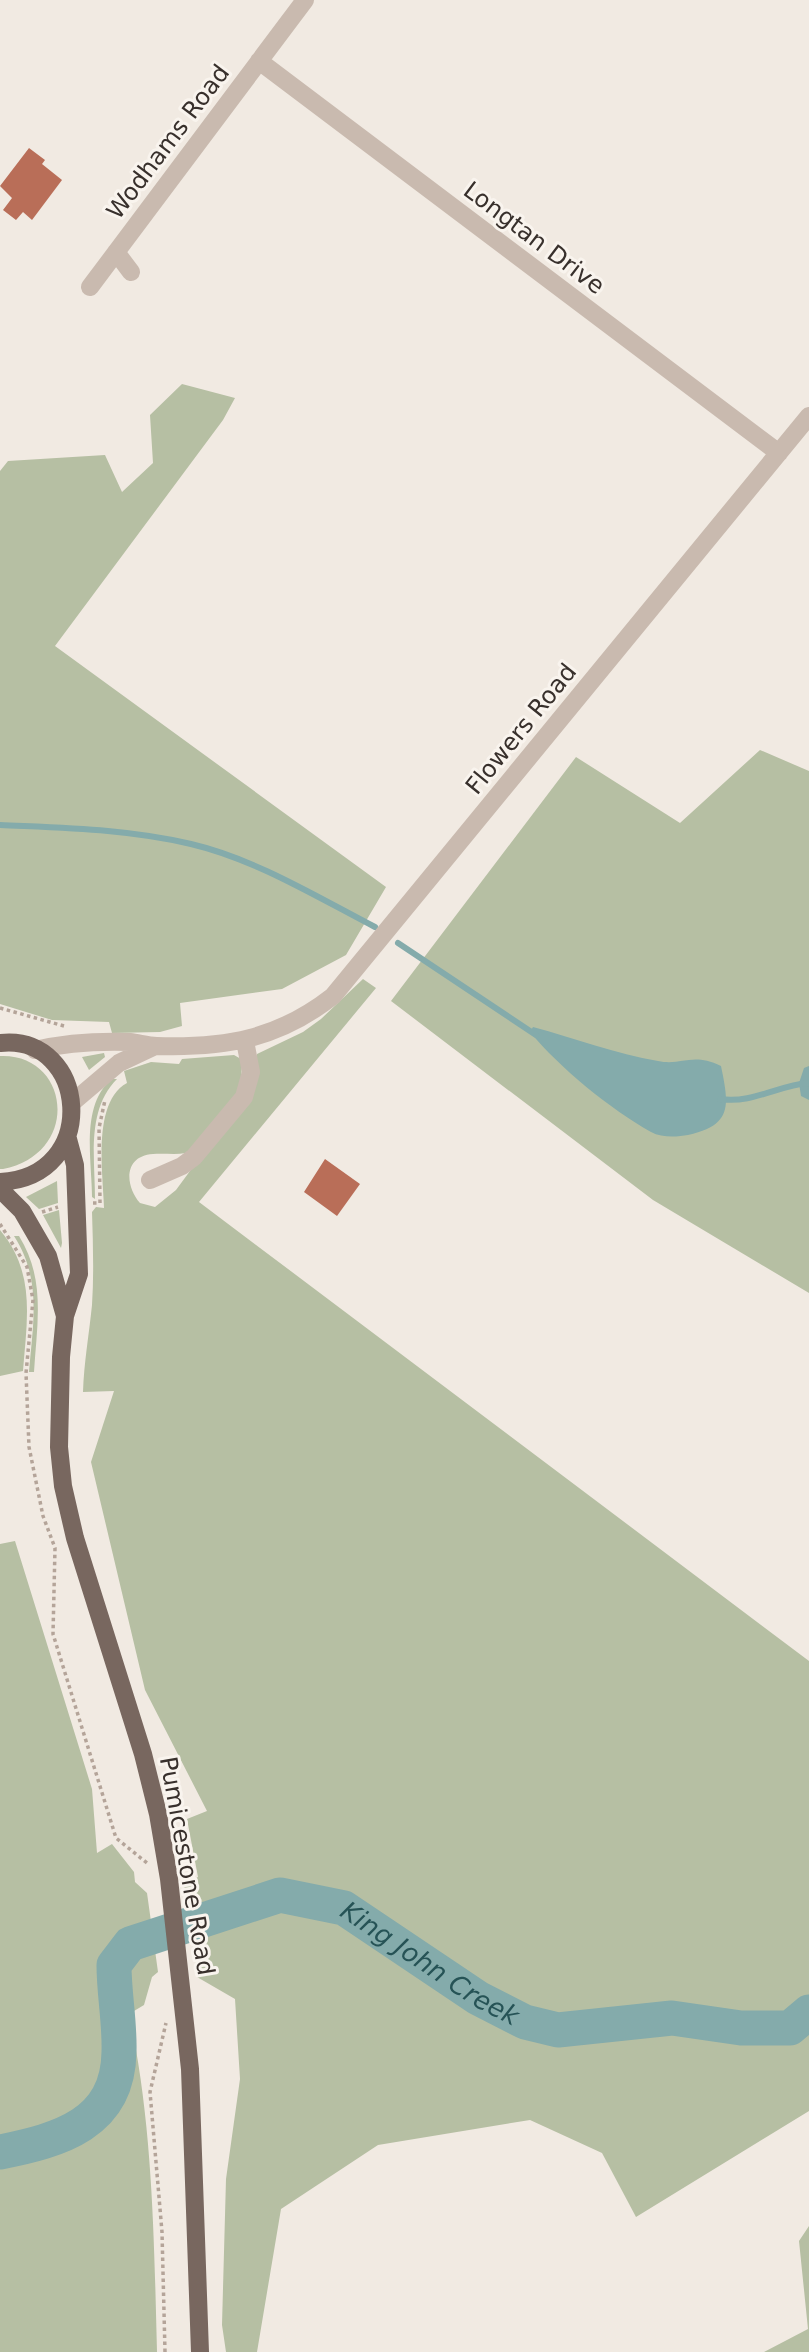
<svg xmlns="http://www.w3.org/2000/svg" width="809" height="2352" font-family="'DejaVu Sans',sans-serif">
<rect width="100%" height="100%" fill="#f1eae2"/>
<path fill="#b6bfa3" d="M182,384L235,398L223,420L55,646L386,887L346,955L282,989L180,1003L182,1026L160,1032L112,1033L109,1022L52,1020L0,1004V471L8,461L105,455L122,492L153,463L150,415Z
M760,750L809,771V1293L653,1200L391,1001L576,757L680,823Z
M363,979L376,988L199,1202L809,1661V2111L636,2217L602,2153L530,2120L378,2145L281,2209L257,2352H226L222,2325L226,2179L240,2079L235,1999L197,1977L184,1884L198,1877L187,1819L207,1811L145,1690L91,1462L114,1391L83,1392C84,1362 89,1335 92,1305C94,1274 93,1243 92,1212L96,1207L104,1208C103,1173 92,1102 127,1083L124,1071L151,1062L179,1064L182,1059L234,1055L241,1059C247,1102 213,1125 186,1153C175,1155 164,1153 153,1154C123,1156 125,1186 140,1203L155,1207L176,1190L257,1080V1054L303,1032L321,1019Z
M104,1053L105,1057L89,1070L82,1057Z
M0,1056C70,1053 82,1153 3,1169H0Z
M112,1079H117C86,1110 95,1159 95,1199L92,1197C92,1161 80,1105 112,1079Z
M57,1181L58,1203L39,1209L26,1197Z
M59,1210L62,1243L61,1248L43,1215Z
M0,1230C36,1273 27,1319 23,1371L0,1376Z
M14,1236H19C46,1279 37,1324 34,1372H29C33,1323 42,1279 14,1236Z
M15,1541L92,1789L97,1853L112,1844L134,1872L135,1882L147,1893L158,1972L152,1977L144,2005L129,2014C153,2124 154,2239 157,2352H0V1544Z
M809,2226V2352H764L808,2329L799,2241Z"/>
<path fill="#84abab" d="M533,1027C574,1038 616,1054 658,1061C682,1066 692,1052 721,1066C729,1105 733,1125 688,1135C677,1137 662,1138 651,1132C610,1109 560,1068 530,1032Z
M809,1066V1100L801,1096L799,1083L804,1068Z"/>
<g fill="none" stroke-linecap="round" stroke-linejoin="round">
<path stroke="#84abab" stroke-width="6" d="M0,825C64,828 128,829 191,844C255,859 317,897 375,927
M398,943L536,1035
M720,1099C753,1104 778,1085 809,1083"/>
<path stroke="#84abab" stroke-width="35" id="s1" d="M0,2152C60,2140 118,2124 119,2052C120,2023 114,1994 114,1965L130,1944L280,1895L344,1908L478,1998L525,2022L558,2030L672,2018L741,2028H790L809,2012"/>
</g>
<path fill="#b96e58" d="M29,148L45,160L42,164L62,180L32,220L23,212L16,220L3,210L12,198L0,186Z
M325,1159L360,1184L337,1216L304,1192Z"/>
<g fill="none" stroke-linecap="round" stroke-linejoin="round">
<path stroke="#b4a499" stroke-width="3.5" stroke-dasharray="3.5 3.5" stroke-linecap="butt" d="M0,1008L64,1026
M93,1203H100L99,1128L105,1100
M42,1212L58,1207
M0,1224L27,1267L33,1300L26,1373L29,1447L43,1516L55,1548L53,1634L116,1838L147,1863
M165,2352L162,2232L150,2092L166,2023"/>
<path stroke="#c9baaf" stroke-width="18" d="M259,61L779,453
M116,252L131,272
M90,287L305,0
M35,1050C65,1043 99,1041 130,1042C139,1043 148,1046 157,1046C226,1048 278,1039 333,996L809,416
M73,1102L119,1063L155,1046
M150,1180L182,1166L194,1157L244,1097L251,1072L245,1041"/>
<path stroke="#78675f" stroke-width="18" d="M0,1043C88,1033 102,1177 0,1182
M68,1139L75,1165L79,1274L65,1316L61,1357L59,1447L63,1486L75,1538L143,1754L158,1814L169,1879L190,2069L200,2352
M0,1189L22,1211L48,1256L65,1316"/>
</g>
<g text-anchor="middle" stroke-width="6" stroke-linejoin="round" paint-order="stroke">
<g font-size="24" fill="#38302c" stroke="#f9f4ee">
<text transform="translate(168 142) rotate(-53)" y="8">Wodhams Road</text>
<text transform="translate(534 238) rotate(37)" y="8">Longtan Drive</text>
<text transform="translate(521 729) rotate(-51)" y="8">Flowers Road</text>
<text transform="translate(187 1866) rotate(80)" y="8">Pumicestone Road</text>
</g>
<g font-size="26" font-style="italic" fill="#265356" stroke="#f9f4ee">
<text dy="9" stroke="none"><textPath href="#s1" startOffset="611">King John Creek</textPath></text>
</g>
</g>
</svg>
